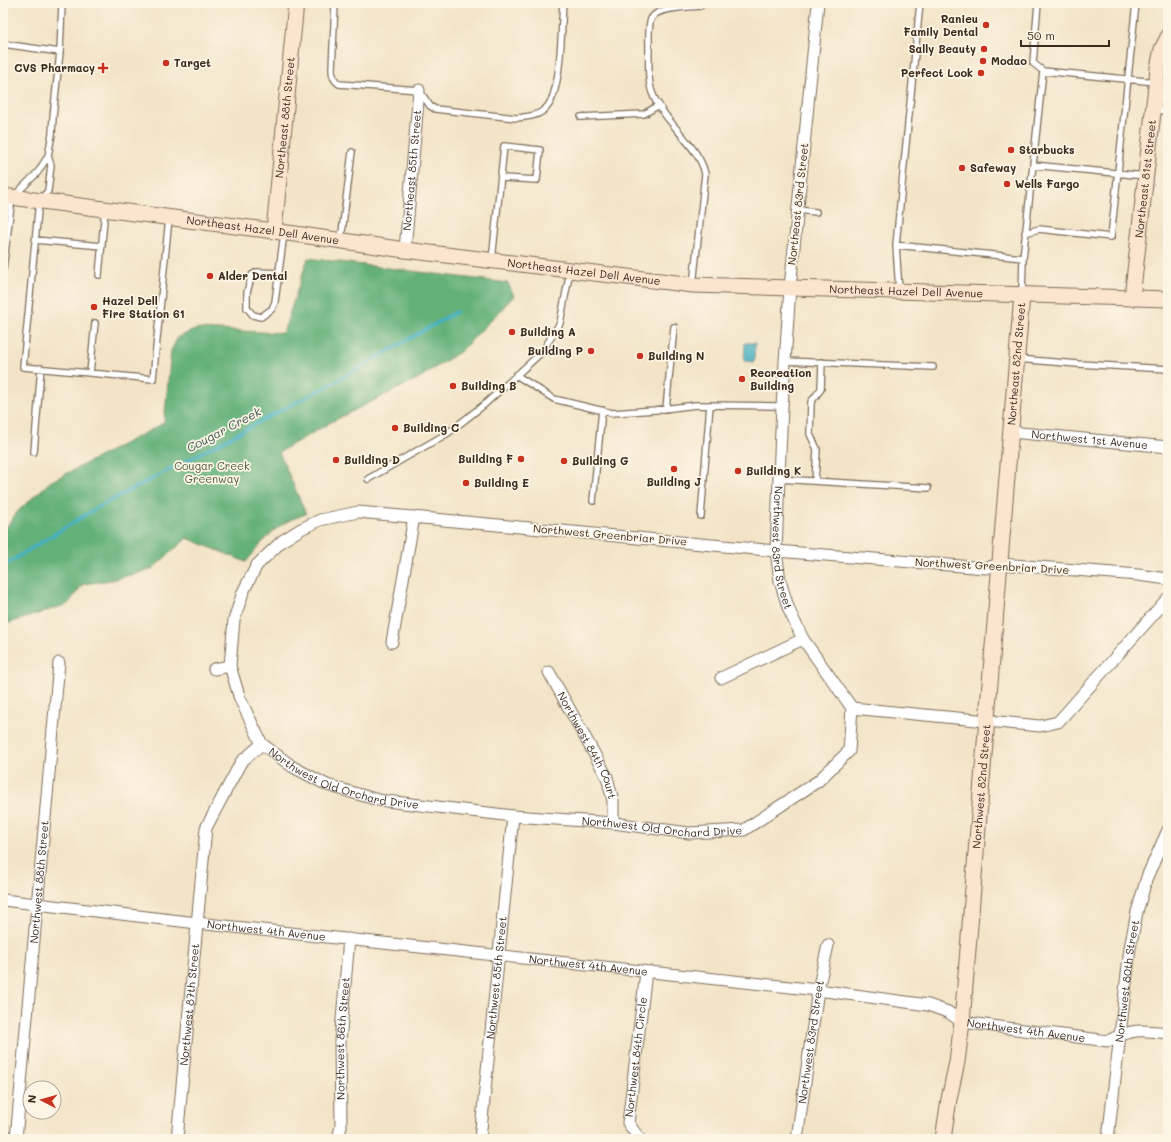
<svg xmlns="http://www.w3.org/2000/svg" width="1171" height="1142" font-family="Mali,sans-serif">
<rect width="100%" height="100%" fill="#fcf5e5"/>
<filter id="ink" filterUnits="userSpaceOnUse"><feTurbulence type="fractalNoise" baseFrequency=".025" numOctaves="2"/><feDisplacementMap in="SourceGraphic" scale="8" xChannelSelector="R" yChannelSelector="G"/><feConvolveMatrix kernelMatrix="1 2 1 2 8 2 1 2 1" color-interpolation-filters="sRGB"/></filter>
<filter id="wash" filterUnits="userSpaceOnUse"><feTurbulence type="fractalNoise" baseFrequency=".012" numOctaves="4" result="noise"/><feDisplacementMap in="SourceGraphic" scale="16" xChannelSelector="R" yChannelSelector="G"/><feGaussianBlur stdDeviation="0.9" result="paint"/><feColorMatrix in="noise" values="0 0 0 0 0 0 0 0 0 0 0 0 0 0 0 0 0 1.4 0 .05"/><feComposite in="paint" operator="in"/></filter>
<g filter="url(#wash)">
<rect width="100%" height="100%" fill="#f3e4c7"/>
<path fill="#64b079" stroke="#506d4c" d="M308,258L508,283L514,296L461,351L419,378L333,421L279,452L306,514C300,516 294,518 288,521C271,530 258,547 246,562L187,538L152,569L112,580L83,584L68,604L3,625V532L18,511L50,482L164,423L171,351L178,337L197,329L283,333Z"/>
<path fill="#43afc1" stroke="#3f6c70" d="M745,343H755L754,362L744,361Z"/>
<g fill="none" stroke-linecap="round" stroke-linejoin="round">
<path stroke="#43afc1" stroke-width="3.5" d="M3,566L95,509L331,384L456,312"/>
</g>
</g>
<g filter="url(#ink)">
<g fill="none" stroke-linecap="round" stroke-linejoin="round">
<g stroke="#7b6b59" stroke-width="8">
<path id="lane" d="M335,3L332,69C332,75 333,80 339,84L419,90L430,106L435,109L516,118C527,117 540,116 547,107C562,90 561,27 563,3
M1038,3L1033,63L1043,71L1156,82
M3,44L60,52
M1154,110L1168,111
M581,117L644,114L659,105
M48,156L51,165L48,191L39,201L23,367L90,373L95,323
M1033,165L1146,176
M797,210L816,212
M1025,233L1039,229L1111,237L1136,3
M35,240L102,246
M341,240L352,152
M896,245L920,3
M492,260L504,146L540,150L537,180L501,178
M3,269L12,198L38,172L48,156L52,134L53,117L60,52L62,3
M278,273L257,272L252,275L247,292V308L253,315L261,317L272,309L275,302L284,233
M99,275L105,209
M693,285L705,174C700,147 664,122 653,95C647,81 649,62 649,47C649,39 648,27 651,19C656,7 688,7 700,6L704,3
M899,291L896,245L1023,258
M1022,294L1023,258L1043,71
M1017,359L1078,364L1168,369
M785,361L933,367
M90,373L153,379L169,218
M516,375L554,399L612,413L655,410L696,405L782,406
M666,409L674,327
M34,452L41,368
M368,479L448,433L485,404L542,352L560,323L570,271
M779,479L928,488
M815,481L817,449L810,434L811,402L821,389L822,362
M593,501L602,410
M701,516L710,405"/>
</g>
<g stroke="#7b6b59" stroke-width="13">
<g id="street">
<path id="s1" d="M818,3L790,288L782,406L776,551L780,581L789,610L803,639L852,708"/>
<path id="s2" d="M405,250L419,90"/>
<path id="s3" d="M1010,432L1168,447"/>
<path id="s4" d="M1168,579L1138,575L1000,564L986,568L776,551L358,512L320,520L301,529L282,541L257,565L243,592L234,620L230,666L240,699L262,744L293,767L327,785L378,800L513,816L613,823L689,833L744,830L818,781L849,751L852,708L1040,726L1058,722L1168,598"/>
<path d="M392,642L414,517"/>
<path d="M214,669L230,666"/>
<path id="s5" d="M549,672L607,777L613,801V823"/>
<path d="M721,678L803,639"/>
<path id="s6" d="M3,900L197,923L818,990L928,1005L948,1012L962,1022L1108,1041C1132,1028 1142,1030 1168,1033"/>
<path id="s7" d="M639,1138L628,1123L646,972"/>
<path id="s8" d="M16,1139L59,663"/>
<path id="s9" d="M177,1139L206,828L241,762L262,744"/>
<path id="s10" d="M338,1139L341,1126L340,1042L349,939"/>
<path id="s11" d="M480,1139L513,816"/>
<path id="s12" d="M797,1139L818,990L828,945"/>
<path id="s13" d="M1108,1139L1130,948L1137,912L1147,877L1168,830"/>
</g>
</g>
<g stroke="#7b6b59" stroke-width="17">
<g id="secondary">
<path id="s14" d="M3,196L274,231L405,250L693,285L1168,299"/>
<path id="s15" d="M274,231L296,3"/>
<path id="s16" d="M1132,298L1158,68L1162,49L1168,37"/>
<path id="s17" d="M943,1139L949,1099L957,1062L962,1022L1022,295"/>
</g>
</g>
<use href="#lane" stroke="#fff" stroke-width="5.5"/>
<use href="#street" stroke="#fff" stroke-width="11"/>
<use href="#secondary" stroke="#fce5cf" stroke-width="15"/>
</g>
</g>
<g fill="#c8321e" stroke="#fcf5e5" stroke-width="1.5">
<circle cx="986" cy="25" r="4"/>
<circle cx="984" cy="49" r="4"/>
<circle cx="983" cy="61" r="4"/>
<circle cx="166" cy="63" r="4"/>
<path d="M101 62h4v4h4v4h-4v4h-4v-4h-4v-4h4z"/>
<circle cx="981" cy="73" r="4"/>
<circle cx="1011" cy="150" r="4"/>
<circle cx="962" cy="168" r="4"/>
<circle cx="1007" cy="184" r="4"/>
<circle cx="210" cy="276" r="4"/>
<circle cx="94" cy="307" r="4"/>
<circle cx="512" cy="332" r="4"/>
<circle cx="591" cy="351" r="4"/>
<circle cx="640" cy="356" r="4"/>
<circle cx="742" cy="379" r="4"/>
<circle cx="453" cy="386" r="4"/>
<circle cx="395" cy="428" r="4"/>
<circle cx="521" cy="459" r="4"/>
<circle cx="336" cy="460" r="4"/>
<circle cx="564" cy="461" r="4"/>
<circle cx="674" cy="469" r="4"/>
<circle cx="738" cy="471" r="4"/>
<circle cx="466" cy="483" r="4"/>
</g>
<g text-anchor="middle" stroke-width="3.5" stroke-linejoin="round" paint-order="stroke">
<g font-size="11" font-weight="bold" fill="#3b2a1e" stroke="#fcf5e5" text-anchor="start">
<text x="978" y="23" text-anchor="end">Ranieu<tspan x="978" dy="13">Family Dental</tspan></text>
<text x="976" y="53" text-anchor="end">Sally Beauty</text>
<text x="991" y="65">Modao</text>
<text x="174" y="67">Target</text>
<text x="95" y="72" text-anchor="end">CVS Pharmacy</text>
<text x="973" y="77" text-anchor="end">Perfect Look</text>
<text x="1019" y="154">Starbucks</text>
<text x="970" y="172">Safeway</text>
<text x="1015" y="188">Wells Fargo</text>
<text x="218" y="280">Alder Dental</text>
<text x="102" y="305">Hazel Dell<tspan x="102" dy="13">Fire Station 61</tspan></text>
<text x="520" y="336">Building A</text>
<text x="583" y="355" text-anchor="end">Building P</text>
<text x="648" y="360">Building N</text>
<text x="750" y="377">Recreation<tspan x="750" dy="13">Building</tspan></text>
<text x="461" y="390">Building B</text>
<text x="403" y="432">Building C</text>
<text x="513" y="463" text-anchor="end">Building F</text>
<text x="344" y="464">Building D</text>
<text x="572" y="465">Building G</text>
<text x="746" y="475">Building K</text>
<text x="674" y="486" text-anchor="middle">Building J</text>
<text x="474" y="487">Building E</text>
</g>
<g font-size="11" fill="#3b2a1e" stroke="#fcf5e5">
<text dy="4" stroke="none"><textPath href="#s15" startOffset="114">Northeast 88th Street</textPath></text>
<text dy="4" stroke="none"><textPath href="#s2" startOffset="80">Northeast 85th Street</textPath></text>
<text dy="4" stroke="none"><textPath href="#s16" startOffset="120">Northeast 81st Street</textPath></text>
<text transform="translate(798 204) rotate(-84)" y="4">Northeast 83rd Street</text>
<text dy="4" stroke="none"><textPath href="#s14" startOffset="262">Northeast Hazel Dell Avenue</textPath></text>
<text dy="4" stroke="none"><textPath href="#s14" startOffset="586">Northeast Hazel Dell Avenue</textPath></text>
<text dy="4" stroke="none"><textPath href="#s14" startOffset="909">Northeast Hazel Dell Avenue</textPath></text>
<text dy="4" stroke="none"><textPath href="#s17" startOffset="779">Northeast 82nd Street</textPath></text>
<text dy="4" stroke="none"><textPath href="#s3" startOffset="80">Northwest 1st Avenue</textPath></text>
<text transform="translate(610 535) rotate(5)" y="4">Northwest Greenbriar Drive</text>
<text dy="4" stroke="none"><textPath href="#s1" startOffset="547">Northwest 83rd Street</textPath></text>
<text transform="translate(992 566) rotate(3)" y="4">Northwest Greenbriar Drive</text>
<text dy="4" stroke="none"><textPath href="#s5" startOffset="83">Northwest 84th Court</textPath></text>
<text dy="4" stroke="none"><textPath href="#s4" startOffset="1212">Northwest Old Orchard Drive</textPath></text>
<text dy="4" stroke="none"><textPath href="#s17" startOffset="355">Northwest 82nd Street</textPath></text>
<text dy="4" stroke="none"><textPath href="#s4" startOffset="1537">Northwest Old Orchard Drive</textPath></text>
<text dy="4" stroke="none"><textPath href="#s8" startOffset="258">Northwest 88th Street</textPath></text>
<text dy="4" stroke="none"><textPath href="#s6" startOffset="265">Northwest 4th Avenue</textPath></text>
<text dy="4" stroke="none"><textPath href="#s6" startOffset="589">Northwest 4th Avenue</textPath></text>
<text dy="4" stroke="none"><textPath href="#s11" startOffset="162">Northwest 85th Street</textPath></text>
<text dy="4" stroke="none"><textPath href="#s13" startOffset="159">Northwest 80th Street</textPath></text>
<text dy="4" stroke="none"><textPath href="#s9" startOffset="135">Northwest 87th Street</textPath></text>
<text dy="4" stroke="none"><textPath href="#s6" startOffset="1034">Northwest 4th Avenue</textPath></text>
<text dy="4" stroke="none"><textPath href="#s10" startOffset="101">Northwest 86th Street</textPath></text>
<text dy="4" stroke="none"><textPath href="#s12" startOffset="98">Northwest 83rd Street</textPath></text>
<text dy="4" stroke="none"><textPath href="#s7" startOffset="85">Northwest 84th Circle</textPath></text>
</g>
<g font-size="11" fill="#4e5b40" stroke="#fcf5e5">
<text x="212" y="470">Cougar Creek<tspan x="212" dy="13">Greenway</tspan></text>
</g>
<g font-size="12" font-style="italic" fill="#3e5957" stroke="#fcf5e5">
<text transform="translate(224 430) rotate(-28)" y="4">Cougar Creek</text>
</g>
</g>
<rect width="1171" height="1142" fill="none" stroke="#fcf5e5" stroke-width="16"/>
<g transform="translate(42 1100) rotate(276)"><circle r="19" fill="#fcf5e5" stroke="#afa495"/>
<path d="M0-3L7 15L0 10L-7 15Z" fill="#c8321e"/>
<text y="-6" font-size="11" font-weight="bold" text-anchor="middle" fill="#3b2a1e">N</text>
</g>
<path d="M1021 40v6h88v-6" fill="none" stroke="#3b2a1e" stroke-width="2"/>
<text x="1027" y="40" font-size="12" fill="#3b2a1e" stroke="#fcf5e5" stroke-width="3" paint-order="stroke">50 m</text>
</svg>
